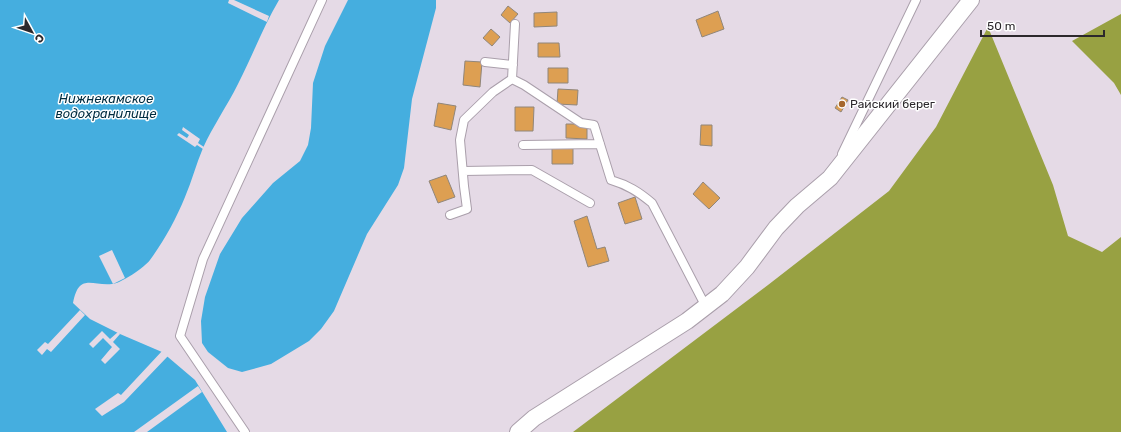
<svg xmlns="http://www.w3.org/2000/svg" width="1121" height="432" font-family="Rubik,sans-serif">
<rect width="100%" height="100%" fill="#e5dae6"/>
<path fill="#98a142" d="M1121,14V95L1114,83L1072,41Z
M988,27L1053,185L1068,236L1102,252L1121,237V432H573L768,285L889,191L936,127Z"/>
<path fill="#45aedf" d="M0,0H279C263,27 252,57 238,84C227,106 213,126 203,148C196,164 192,181 185,197C176,219 164,241 150,260C145,267 120,284 112,284C91,286 79,273 73,303L90,319L120,334L162,352L195,380L227,432H0Z
M348,0H436V8L412,99L404,168L398,185L367,234L334,311L321,329L309,341L271,364L242,372L228,368L208,352L202,343L201,321L205,297L220,254L242,218L273,183L300,161L308,145L311,128L313,83L325,46Z"/>
<path fill="#e5dae6" d="M229,0H234L269,16L267,22L228,3Z
M183,127L200,139L198,143L204,147L203,149L197,145L195,147L177,135L179,133L187,138L189,135L182,130Z
M112,250L125,278L113,284L99,256Z
M80,310L85,315L51,352L47,349L42,355L37,350L45,342L48,344Z
M102,331L110,339L118,332L120,334L113,342L120,349L105,364L101,360L112,347L103,338L93,348L89,344Z
M163,350L169,355L168,356L124,402L102,416L95,409L118,393L121,395Z
M198,386L202,392L147,432H134Z"/>
<path fill="#dd9f52" stroke="#90867b" d="M508,6L518,14L510,23L501,15Z
M718,11L724,29L702,37L696,20Z
M557,12V26L534,27V13Z
M491,29L500,37L492,46L483,38Z
M538,43H559L560,57H538Z
M465,61L482,62L480,87L463,85Z
M548,68H568V83H548Z
M558,89L578,90L577,105L557,104Z
M842,97L848,100L841,112L835,108Z
M438,103L456,106L451,130L434,126Z
M515,107H534L533,131H515Z
M566,124H587V139L566,138Z
M701,125H712V146L700,145Z
M552,148H573V164H552Z
M446,175L455,197L438,203L429,181Z
M703,182L720,198L709,209L693,194Z
M635,197L642,219L625,224L618,203Z
M587,216L597,249L605,247L609,261L588,267L574,221Z"/>
<g fill="none" stroke-linecap="round" stroke-linejoin="round">
<g stroke="#aa9fab" stroke-width="10">
<path id="lane" d="M515,24L512,79L524,85L581,123L594,125L611,180C628,185 639,192 652,203L706,307
M485,62L513,65
M523,145L600,144
M842,154L916,0
M463,171L532,170L590,203
M450,215L467,209L464,186L460,140L464,120L493,92L512,79
M245,432L180,336L203,259L322,0"/>
</g>
<g stroke="#aa9fab" stroke-width="18">
<path id="street" d="M518,432L534,418L687,321L722,294L747,267L776,228L797,206L830,178L971,0"/>
</g>
<use href="#lane" stroke="#fff" stroke-width="8"/>
<use href="#street" stroke="#fff" stroke-width="16"/>
</g>
<circle fill="#a5672d" stroke="#fff" stroke-width="1.5" cx="842" cy="104" r="4"/>
<g text-anchor="middle" stroke-width="3" stroke-linejoin="round" paint-order="stroke">
<g font-size="12" fill="#2c282c" stroke="#fff" text-anchor="start">
<text x="850" y="108">Райский берег</text>
</g>
<g font-size="13" font-style="italic" fill="#002d41" stroke="#fff">
<text x="106" y="103">Нижнекамское<tspan x="106" dy="15">водохранилище</tspan></text>
</g>
</g>
<g transform="translate(32 32) rotate(130)" stroke="#ffffff" stroke-width="3" paint-order="stroke">
<path d="M0-3L7 15L0 10L-7 15Z" fill="#2c282c"/>
<text y="-6" font-size="11" font-weight="bold" text-anchor="middle" fill="#2c282c">С</text>
</g>
<path d="M981 30v6h123v-6" fill="none" stroke="#2c282c" stroke-width="2"/>
<text x="987" y="30" font-size="12" fill="#2c282c" stroke="#ffffff" stroke-width="3" paint-order="stroke">50 m</text>
</svg>
